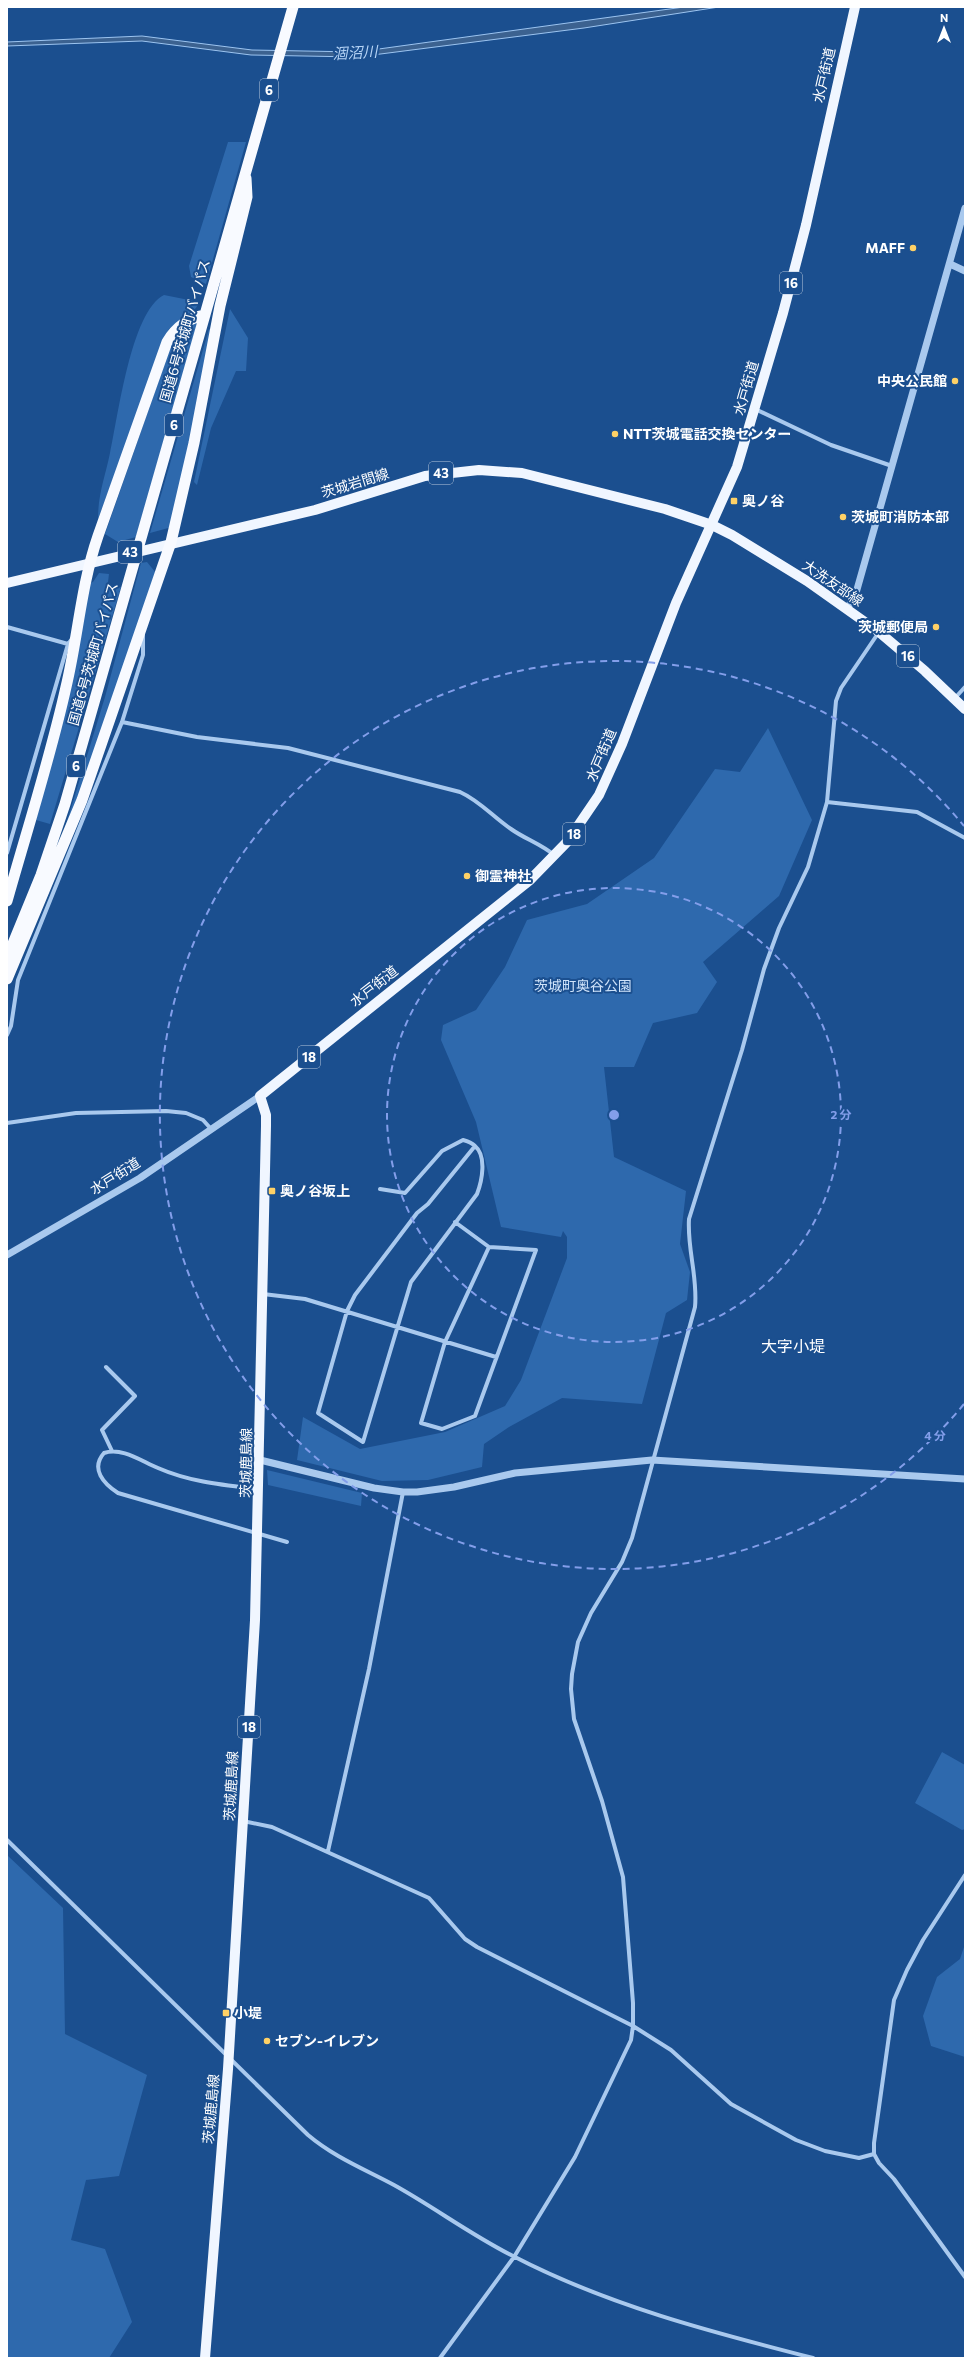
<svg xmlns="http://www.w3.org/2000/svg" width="972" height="2365" font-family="Commissioner,'Noto Sans JP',sans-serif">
<rect width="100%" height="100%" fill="#1b4f8f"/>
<path fill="#2e69ad" d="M228,142H246L206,284L191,277L189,266Z
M164,295L199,302L196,308L169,329L98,519C98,494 105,477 110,453C118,417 131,311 164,295Z
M230,309L248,338L246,371H236L211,428L197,485L194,482Z
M198,321L136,537L118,542L105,534L173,340Z
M209,329L212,330L172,527L150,533Z
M147,562L156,573L76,808L64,831L105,697L141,563Z
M99,573L109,574L107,590L121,587L50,824L36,820L62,721L90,583L93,582Z
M768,728L812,820L779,896L703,962L717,982L697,1013L653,1023L634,1067H604L614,1157L686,1191L680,1244L690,1272L687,1300L666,1313L642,1404L562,1398L509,1427L484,1444L482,1467L428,1480L382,1481L297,1460L303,1417L360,1449L445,1432L505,1406L521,1380L567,1258V1237L563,1231L561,1237L501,1227L476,1122L441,1040L443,1025L476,1010L505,967L527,920L587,904L654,858L715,769L740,772Z
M267,1470L362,1493L361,1506L268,1485Z
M942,1752L965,1765V1829L962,1830L915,1803Z
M7,1855L63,1908L65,2034L147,2075L119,2176L86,2180L71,2240L105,2249L132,2322L109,2358H7Z
M965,1944V2057L931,2046L923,2016L937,1977L960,1959Z"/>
<path fill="#3c6290" stroke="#9cc4f0" d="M684,7H719L584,28L357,57L251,55L142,41L7,46V42L142,36L252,50L357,52Z"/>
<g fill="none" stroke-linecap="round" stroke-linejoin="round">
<path stroke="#a9c9ee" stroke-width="4" d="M755,409L831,445L892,466
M7,627L68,644
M955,698L965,687
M122,722L197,737L288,748L460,792C480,801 493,817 511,829C525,839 541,844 554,855
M827,802L917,812L965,838
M7,853L68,644L72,639
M7,1035L11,1026L18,980L122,722L143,655V634
M7,1123L76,1113L166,1111L186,1113L203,1120L212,1130
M380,1189L405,1193L442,1151L463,1140C467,1141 472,1143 475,1146C487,1156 482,1181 477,1194L411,1282L363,1442L318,1413L347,1311L355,1295L417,1213L428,1204L475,1146
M455,1222L489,1247L536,1250L475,1416L442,1429L421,1423L445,1342L489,1247
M263,1294L305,1299L496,1357
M106,1367L135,1396L102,1430L112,1451
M257,1489C223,1485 190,1482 158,1468C141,1461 122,1447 104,1453C90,1469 104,1484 118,1493L287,1542
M243,1821L272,1827L429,1898L465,1939L477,1947L633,2026L671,2050L731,2104L796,2140L825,2151L859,2158L874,2154
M7,1840L308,2135C334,2157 364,2169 394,2185C434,2207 471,2235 513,2256C607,2305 711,2332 813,2358
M328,1851L369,1669L403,1492
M965,1875L923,1940L907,1970L894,2000L874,2143V2154L879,2163L894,2179L965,2277
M440,2358L514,2257L575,2157L631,2040L633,2026V2003L623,1877L602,1801L574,1719L571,1689L572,1674L578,1642L591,1613L622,1562L632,1538L695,1307C698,1277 687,1249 689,1219L742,1050L764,969L779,928L808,867L827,802L836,701L841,688L879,632"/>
<path stroke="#a9c9ee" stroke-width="7" d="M950,264L965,271
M847,609L856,593L965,208
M7,1255L140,1178L260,1096
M260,1460L374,1488L403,1492H417L454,1487L515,1473L652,1460L965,1479"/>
<path stroke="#f0f6ff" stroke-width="10" d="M7,583L315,510L425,476L479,470L522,473L665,509L712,525L732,535L807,581L879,632L925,671L965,709
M205,2358L228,2069L255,1620L266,1126V1115L260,1096L530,880L567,842L599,795L622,744L676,603L737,467L783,313L806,225L855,7"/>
<path stroke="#f8faff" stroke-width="11" d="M7,901C27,830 50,759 66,687C78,637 81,585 98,536L167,342C176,327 188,318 205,315
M7,958L41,875L65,804L293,7
M7,979L82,800L171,542L194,443L220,306L247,197L246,178"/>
</g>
<g fill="none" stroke="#839eea" stroke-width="2" stroke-dasharray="7 5">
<circle cx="614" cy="1115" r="227"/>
<path d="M964 1404A454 454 0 1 1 964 826"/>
</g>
<g fill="#ffd166" stroke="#1b4f8f" stroke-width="1.5">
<circle cx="913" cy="248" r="4"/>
<circle cx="955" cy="381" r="4"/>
<circle cx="615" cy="434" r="4"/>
<rect x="730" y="497" width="8" height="8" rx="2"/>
<circle cx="843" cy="517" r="4"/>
<circle cx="936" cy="627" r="4"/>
<circle cx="467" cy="876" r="4"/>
<rect x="268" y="1187" width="8" height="8" rx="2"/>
<rect x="222" y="2009" width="8" height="8" rx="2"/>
<circle cx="267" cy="2041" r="4"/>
</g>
<g text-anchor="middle" stroke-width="4" stroke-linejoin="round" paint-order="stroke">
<g fill="#1b4f8f" stroke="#bbcadd" stroke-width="1">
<rect x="260" y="79" width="18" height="22" rx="3"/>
<rect x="780" y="272" width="22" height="22" rx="3"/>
<rect x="165" y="414" width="18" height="22" rx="3"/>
<rect x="429" y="462" width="24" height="22" rx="3"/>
<rect x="118" y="541" width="24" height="22" rx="3"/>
<rect x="897" y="645" width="22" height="22" rx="3"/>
<rect x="67" y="755" width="18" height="22" rx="3"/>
<rect x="563" y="823" width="22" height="22" rx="3"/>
<rect x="298" y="1046" width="22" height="22" rx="3"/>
<rect x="238" y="1716" width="22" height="22" rx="3"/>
</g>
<g font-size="13" font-weight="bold" fill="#fff">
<text x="269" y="95">6</text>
<text x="791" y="288">16</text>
<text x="174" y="430">6</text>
<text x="441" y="478">43</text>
<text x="130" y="557">43</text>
<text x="908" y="661">16</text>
<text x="76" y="771">6</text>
<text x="574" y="839">18</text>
<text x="309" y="1062">18</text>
<text x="249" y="1732">18</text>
</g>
<g font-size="14" fill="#fff" stroke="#1b4f8f">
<text transform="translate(824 75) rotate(-77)" y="5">水戸街道</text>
<text transform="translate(185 331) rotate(-74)" y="5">国道6号茨城町バイパス</text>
<text transform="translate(746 388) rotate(-74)" y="5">水戸街道</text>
<text transform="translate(355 483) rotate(-17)" y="5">茨城岩間線</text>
<text transform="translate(833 583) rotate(34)" y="5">大洗友部線</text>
<text transform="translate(93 654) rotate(-74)" y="5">国道6号茨城町バイパス</text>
<text transform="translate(601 755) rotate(-67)" y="5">水戸街道</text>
<text transform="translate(374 986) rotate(-38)" y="5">水戸街道</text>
<text transform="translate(115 1176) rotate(-32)" y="5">水戸街道</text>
<text transform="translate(246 1463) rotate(-89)" y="5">茨城鹿島線</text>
<text transform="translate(231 1786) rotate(-87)" y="5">茨城鹿島線</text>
<text transform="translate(211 2109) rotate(-85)" y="5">茨城鹿島線</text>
</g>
<g font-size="14" font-weight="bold" fill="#fff" stroke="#1b4f8f" text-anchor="start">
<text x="905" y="253" text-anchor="end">MAFF</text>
<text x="947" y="386" text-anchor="end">中央公民館</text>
<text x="623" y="439">NTT茨城電話交換センター</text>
<text x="742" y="506">奥ノ谷</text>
<text x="851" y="522">茨城町消防本部</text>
<text x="928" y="632" text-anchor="end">茨城郵便局</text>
<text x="475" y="881">御霊神社</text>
<text x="280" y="1196">奥ノ谷坂上</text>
<text x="234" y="2018">小堤</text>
<text x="275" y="2046">セブン-イレブン</text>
</g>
<g font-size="14" fill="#cfe3fa" stroke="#1b4f8f">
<text x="583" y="991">茨城町奥谷公園</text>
</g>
<g font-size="15" font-style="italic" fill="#b5d3f5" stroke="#1b4f8f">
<text transform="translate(355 53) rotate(-3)" y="5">涸沼川</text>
</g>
<g font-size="16" fill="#fff" stroke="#1b4f8f">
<text x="793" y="1352">大字小堤</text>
</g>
</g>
<circle cx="614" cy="1115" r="6" fill="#839eea" stroke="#1b4f8f" stroke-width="2"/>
<g font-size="12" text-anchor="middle" font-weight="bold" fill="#839eea" stroke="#1b4f8f" stroke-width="4" stroke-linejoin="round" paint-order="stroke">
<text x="841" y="1119">2 分</text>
<text x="935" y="1440">4 分</text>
</g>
<rect width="972" height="2365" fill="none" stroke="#ffffff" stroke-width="16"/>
<g transform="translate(944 28)" stroke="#1b4f8f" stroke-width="3" paint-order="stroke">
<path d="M0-3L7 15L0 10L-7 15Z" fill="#ffffff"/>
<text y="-6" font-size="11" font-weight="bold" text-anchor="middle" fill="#ffffff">N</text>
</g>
</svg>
